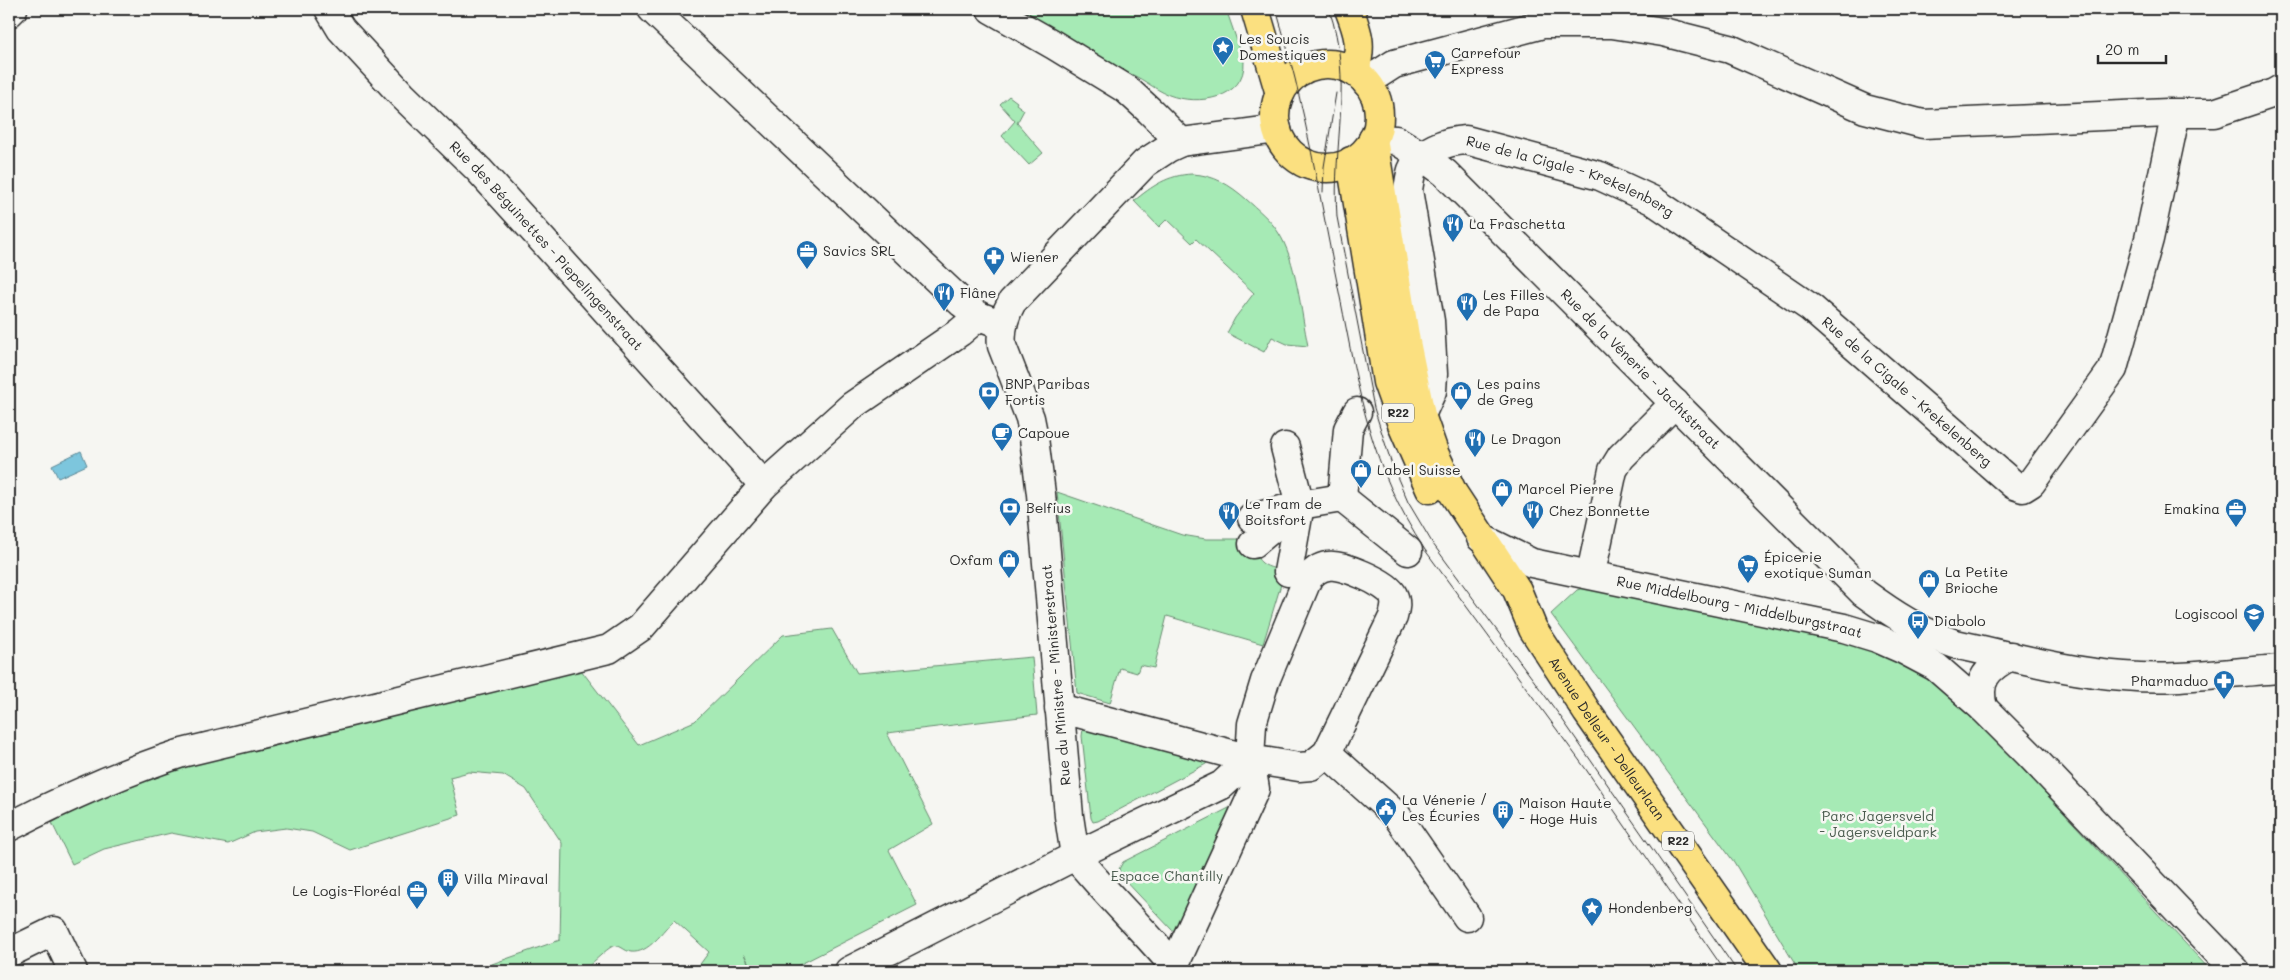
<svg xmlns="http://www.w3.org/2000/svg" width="2290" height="980" font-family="Mali,sans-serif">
<rect width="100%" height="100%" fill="#f6f6f2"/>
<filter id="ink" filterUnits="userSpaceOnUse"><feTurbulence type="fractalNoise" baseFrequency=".02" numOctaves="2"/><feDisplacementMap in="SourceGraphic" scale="10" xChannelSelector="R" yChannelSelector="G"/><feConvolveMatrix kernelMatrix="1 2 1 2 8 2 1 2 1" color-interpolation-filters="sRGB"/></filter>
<g filter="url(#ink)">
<path fill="#a6eab5" stroke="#688a70" d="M1013,9H1226L1244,61C1246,99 1198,106 1169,95C1153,89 1141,76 1124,72Z
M1009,96L1017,102L1016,104L1024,110L1017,123L1043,153L1029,165L1002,136L1015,121L1000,104Z
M1192,174C1214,175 1230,185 1246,199C1257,209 1270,219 1278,232C1296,258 1301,313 1308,346L1287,344L1272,337L1264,352L1227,333L1235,318L1254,293L1196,239L1192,243L1167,219L1159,227L1134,201C1152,186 1168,175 1192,174Z
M1057,492L1182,535L1206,539H1252C1256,563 1261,566 1285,571L1263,644L1167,616L1154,668L1140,665L1137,673L1120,668L1110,703L1077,693Z
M1613,579L1861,638L1938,678L2211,971H1799L1734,862L1551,614L1577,590Z
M832,629L857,673L1032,657L1037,715L887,733L933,824L889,850L917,905L787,971H753L744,954L752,971H695L709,952L674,920C663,931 649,954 631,952C624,951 620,944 613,946C606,949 590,966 582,971H472L560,940L562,843L526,789L503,775L469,772L450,777L460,815L350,850L312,832L286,828L255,832L228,844L171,833L104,849L72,864L52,823L89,801L187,764L506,686L581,670L639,745L695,721L783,635Z
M1083,729H1089L1208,760L1206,764L1098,821L1093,822L1091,818L1082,736Z
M1229,808L1232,809L1175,931L1172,930L1121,876L1119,869L1123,862Z"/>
<path fill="#7dc6dd" stroke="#5c8896" d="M81,451L87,465L58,478L52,465Z"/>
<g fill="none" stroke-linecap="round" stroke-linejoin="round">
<g stroke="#2b2b2b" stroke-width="31">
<g id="minor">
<path id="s1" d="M329,9L341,29L402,95L479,170L764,485"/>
<path d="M652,9L962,303L979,316L995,322"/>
<path d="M991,9L1054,45L1126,89L1150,111L1181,142"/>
<path d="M9,13L13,9"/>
<path d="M1366,82L1394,64L1543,24H1612L1663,32L1730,49L1865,109L1923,124L2168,113H2214L2274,93L2281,89"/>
<path id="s2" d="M1373,139L1396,140L1422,156L1445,173L1864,593C1893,614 1920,632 1955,644C2011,656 2067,672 2124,676C2176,681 2230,672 2281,669"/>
<path id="s3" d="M1421,415L1432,391L1433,374L1430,321L1408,190C1409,184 1410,176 1412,170C1421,150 1446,141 1466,140L1600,176L1652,200L1811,308L2014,485L2023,488L2031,483L2113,369L2149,239L2174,122L2173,114"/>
<path d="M1342,498L1348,429L1357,412"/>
<path d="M1252,518L1300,505L1342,498L1408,551"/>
<path id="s4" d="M1481,538L1532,563L1844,628L1877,638L1902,649L1936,667L1952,681L1983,708L2029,754L2236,971"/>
<path d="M1253,544L1300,505L1285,447"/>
<path d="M1594,559L1613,470L1621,457L1675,403"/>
<path d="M1288,572L1300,505"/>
<path d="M1059,708L1250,759L1299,767L1311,766L1327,753L1393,617C1395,609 1397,603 1393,595C1388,583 1340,563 1328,566C1319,567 1314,572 1308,578L1265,681L1252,724L1250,759L1255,789L1174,966"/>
<path d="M1983,708C1976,680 1987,668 2011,656"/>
<path d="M1327,753L1397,816L1467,917"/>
<path d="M9,827C67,797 120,773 182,753L609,649L641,627L764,485L852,406L960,332L979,316"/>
<path d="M1075,856L1069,816L1041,494L1034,438L1030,418L1002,346C1000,329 1004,316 1012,302L1145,163L1168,148L1181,142L1277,129"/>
<path d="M1075,856C1106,894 1142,928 1174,966L1175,971"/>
<path d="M9,953L54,931L73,971"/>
<path d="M849,971L1075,856L1222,785L1250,759"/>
</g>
</g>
<g stroke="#2b2b2b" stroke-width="31">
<g id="major">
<path d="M1255,9L1280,94"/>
<path d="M1349,9C1359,35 1362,45 1355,72"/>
<circle cx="1327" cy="116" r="52"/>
<path id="s5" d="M1373,139L1406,342L1421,415L1435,455L1453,493L1517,590L1533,629L1587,712L1768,971"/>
<path d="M1351,161L1387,382L1403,427L1430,489"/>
</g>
</g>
<use href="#minor" stroke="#f6f6f2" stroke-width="28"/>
<use href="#major" stroke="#fbe080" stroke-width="28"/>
<path stroke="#2b2b2b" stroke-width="1" d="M1276,9C1305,103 1320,201 1340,297C1359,392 1370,467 1425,550L1585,768L1725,971
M1329,9C1354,81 1332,144 1337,217L1374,408L1392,465L1408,502L1433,544L1560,716L1737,971
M1323,192L1324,167L1336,93"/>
</g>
</g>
<defs>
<g id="sight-pin" transform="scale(1.125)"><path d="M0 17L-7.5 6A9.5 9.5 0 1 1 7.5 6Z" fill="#1f6fb2" stroke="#f6f6f2"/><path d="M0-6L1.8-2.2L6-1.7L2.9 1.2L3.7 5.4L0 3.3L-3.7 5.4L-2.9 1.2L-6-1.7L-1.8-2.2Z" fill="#fff"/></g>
<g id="supermarket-pin" transform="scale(1.125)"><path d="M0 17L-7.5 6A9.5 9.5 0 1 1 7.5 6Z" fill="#1f6fb2" stroke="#f6f6f2"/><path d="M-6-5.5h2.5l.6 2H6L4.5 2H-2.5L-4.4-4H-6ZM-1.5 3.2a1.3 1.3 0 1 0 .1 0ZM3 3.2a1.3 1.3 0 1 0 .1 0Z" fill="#fff"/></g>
<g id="restaurant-pin" transform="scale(1.125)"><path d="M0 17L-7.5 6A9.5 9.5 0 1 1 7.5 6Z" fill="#1f6fb2" stroke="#f6f6f2"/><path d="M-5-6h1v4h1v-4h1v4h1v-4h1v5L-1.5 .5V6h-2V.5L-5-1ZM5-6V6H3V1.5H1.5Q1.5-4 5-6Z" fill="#fff"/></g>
<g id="office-pin" transform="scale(1.125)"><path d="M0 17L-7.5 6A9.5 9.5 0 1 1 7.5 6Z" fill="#1f6fb2" stroke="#f6f6f2"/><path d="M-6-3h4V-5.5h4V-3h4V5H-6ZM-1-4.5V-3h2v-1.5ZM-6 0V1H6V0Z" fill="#fff"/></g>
<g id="pharmacy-pin" transform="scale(1.125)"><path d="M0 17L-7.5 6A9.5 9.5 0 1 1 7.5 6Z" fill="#1f6fb2" stroke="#f6f6f2"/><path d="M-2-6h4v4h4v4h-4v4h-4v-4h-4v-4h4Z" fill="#fff"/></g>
<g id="bank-pin" transform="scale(1.125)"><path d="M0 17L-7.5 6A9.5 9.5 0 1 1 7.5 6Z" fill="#1f6fb2" stroke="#f6f6f2"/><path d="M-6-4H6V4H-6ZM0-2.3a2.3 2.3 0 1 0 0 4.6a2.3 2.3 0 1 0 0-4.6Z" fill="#fff"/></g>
<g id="shop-pin" transform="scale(1.125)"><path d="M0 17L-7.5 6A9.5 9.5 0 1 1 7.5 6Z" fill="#1f6fb2" stroke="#f6f6f2"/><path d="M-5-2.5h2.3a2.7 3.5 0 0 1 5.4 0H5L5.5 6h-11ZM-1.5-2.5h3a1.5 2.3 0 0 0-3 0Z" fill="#fff"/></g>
<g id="cafe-pin" transform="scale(1.125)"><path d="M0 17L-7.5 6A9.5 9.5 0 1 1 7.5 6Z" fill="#1f6fb2" stroke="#f6f6f2"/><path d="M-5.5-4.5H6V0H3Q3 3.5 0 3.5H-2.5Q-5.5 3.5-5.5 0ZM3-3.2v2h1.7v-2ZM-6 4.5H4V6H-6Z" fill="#fff"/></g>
<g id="school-pin" transform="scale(1.125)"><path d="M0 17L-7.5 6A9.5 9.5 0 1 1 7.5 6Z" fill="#1f6fb2" stroke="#f6f6f2"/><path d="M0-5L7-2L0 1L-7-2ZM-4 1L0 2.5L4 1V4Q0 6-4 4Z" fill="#fff"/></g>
<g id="bus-pin" transform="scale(1.125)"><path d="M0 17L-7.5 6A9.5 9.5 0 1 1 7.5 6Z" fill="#1f6fb2" stroke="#f6f6f2"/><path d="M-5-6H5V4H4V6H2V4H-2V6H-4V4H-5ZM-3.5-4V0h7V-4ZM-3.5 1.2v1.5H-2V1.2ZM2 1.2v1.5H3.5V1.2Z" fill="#fff"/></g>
<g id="civic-pin" transform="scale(1.125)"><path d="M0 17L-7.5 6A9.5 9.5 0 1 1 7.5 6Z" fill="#1f6fb2" stroke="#f6f6f2"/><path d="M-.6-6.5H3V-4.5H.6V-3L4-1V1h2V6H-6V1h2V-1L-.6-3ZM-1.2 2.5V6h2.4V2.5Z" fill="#fff"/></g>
<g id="building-pin" transform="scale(1.125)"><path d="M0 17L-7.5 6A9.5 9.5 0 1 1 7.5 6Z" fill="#1f6fb2" stroke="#f6f6f2"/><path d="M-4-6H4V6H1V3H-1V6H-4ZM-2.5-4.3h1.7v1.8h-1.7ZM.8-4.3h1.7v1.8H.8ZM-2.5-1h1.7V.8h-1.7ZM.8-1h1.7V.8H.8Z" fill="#fff"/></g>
</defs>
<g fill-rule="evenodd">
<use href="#sight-pin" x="1223" y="47"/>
<use href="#supermarket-pin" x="1435" y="61"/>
<use href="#restaurant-pin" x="1453" y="224"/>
<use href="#office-pin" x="807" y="251"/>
<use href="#pharmacy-pin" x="994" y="257"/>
<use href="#restaurant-pin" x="944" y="293"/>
<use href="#restaurant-pin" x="1467" y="303"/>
<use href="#bank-pin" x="989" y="392"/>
<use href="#shop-pin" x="1461" y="392"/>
<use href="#cafe-pin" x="1002" y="433"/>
<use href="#restaurant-pin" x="1475" y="439"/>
<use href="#shop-pin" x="1361" y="470"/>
<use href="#shop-pin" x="1502" y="489"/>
<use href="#bank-pin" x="1010" y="508"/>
<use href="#office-pin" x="2236" y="509"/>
<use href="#restaurant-pin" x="1533" y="511"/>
<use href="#restaurant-pin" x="1229" y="512"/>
<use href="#shop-pin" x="1009" y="560"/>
<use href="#supermarket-pin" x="1748" y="565"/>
<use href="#shop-pin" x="1929" y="580"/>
<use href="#school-pin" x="2254" y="614"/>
<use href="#bus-pin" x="1918" y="621"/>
<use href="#pharmacy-pin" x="2224" y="681"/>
<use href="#civic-pin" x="1386" y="808"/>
<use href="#building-pin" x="1503" y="811"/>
<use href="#building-pin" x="448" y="879"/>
<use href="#office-pin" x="417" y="891"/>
<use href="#sight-pin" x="1592" y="908"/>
</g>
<g text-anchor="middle" stroke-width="5" stroke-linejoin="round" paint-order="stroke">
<g fill="#f6f6f2" stroke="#686867" stroke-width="1">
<rect x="1382" y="403.5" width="32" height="19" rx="4"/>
<rect x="1662" y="831.5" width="32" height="19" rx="4"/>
</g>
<g font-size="12" font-weight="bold" fill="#2b2b2b">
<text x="1398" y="417">R22</text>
<text x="1678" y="845">R22</text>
</g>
<g font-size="14" fill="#2b2b2b" stroke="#f6f6f2" text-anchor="start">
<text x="1239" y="44">Les Soucis<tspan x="1239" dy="16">Domestiques</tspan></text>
<text x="1451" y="58">Carrefour<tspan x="1451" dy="16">Express</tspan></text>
<text x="1469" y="229">La Fraschetta</text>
<text x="823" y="256">Savics SRL</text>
<text x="1010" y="262">Wiener</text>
<text x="960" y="298">Flâne</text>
<text x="1483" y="300">Les Filles<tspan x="1483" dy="16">de Papa</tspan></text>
<text x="1005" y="389">BNP Paribas<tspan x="1005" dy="16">Fortis</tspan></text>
<text x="1477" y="389">Les pains<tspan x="1477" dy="16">de Greg</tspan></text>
<text x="1018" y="438">Capoue</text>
<text x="1491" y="444">Le Dragon</text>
<text x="1377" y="475">Label Suisse</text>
<text x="1518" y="494">Marcel Pierre</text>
<text x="1245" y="509">Le Tram de<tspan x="1245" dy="16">Boitsfort</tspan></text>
<text x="1026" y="513">Belfius</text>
<text x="2220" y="514" text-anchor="end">Emakina</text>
<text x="1549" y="516">Chez Bonnette</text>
<text x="1764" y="562">Épicerie<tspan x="1764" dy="16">exotique Suman</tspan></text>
<text x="993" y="565" text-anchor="end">Oxfam</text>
<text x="1945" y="577">La Petite<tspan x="1945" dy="16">Brioche</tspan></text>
<text x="2238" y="619" text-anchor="end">Logiscool</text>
<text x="1934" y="626">Diabolo</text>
<text x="2208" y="686" text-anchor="end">Pharmaduo</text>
<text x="1402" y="805">La Vénerie /<tspan x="1402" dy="16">Les Écuries</tspan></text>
<text x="1519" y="808">Maison Haute<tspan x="1519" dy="16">- Hoge Huis</tspan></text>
<text x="464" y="884">Villa Miraval</text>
<text x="401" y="896" text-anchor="end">Le Logis-Floréal</text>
<text x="1608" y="913">Hondenberg</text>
</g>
<g font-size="14" fill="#2b2b2b" stroke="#f6f6f2">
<text dy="5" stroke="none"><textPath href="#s3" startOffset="425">Rue de la Cigale - Krekelenberg</textPath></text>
<text dy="5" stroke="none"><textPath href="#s1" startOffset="322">Rue des Béguinettes - Piepelingenstraat</textPath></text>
<text dy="5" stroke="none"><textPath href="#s2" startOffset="359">Rue de la Vénerie - Jachtstraat</textPath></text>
<text dy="5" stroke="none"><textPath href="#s3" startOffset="830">Rue de la Cigale - Krekelenberg</textPath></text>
<text dy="5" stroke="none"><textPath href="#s4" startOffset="269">Rue Middelbourg - Middelburgstraat</textPath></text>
<text transform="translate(1056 675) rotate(-95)" y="5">Rue du Ministre - Ministerstraat</text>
<text dy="5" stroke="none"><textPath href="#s5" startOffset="655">Avenue Delleur - Delleurlaan</textPath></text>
</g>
<g font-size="14" fill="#4a5b4e" stroke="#f6f6f2">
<text x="1878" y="821">Parc Jagersveld<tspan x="1878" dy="16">- Jagersveldpark</tspan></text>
<text x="1167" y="881">Espace Chantilly</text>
</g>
</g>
<rect width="2290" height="980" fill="none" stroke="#f6f6f2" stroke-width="30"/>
<rect x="15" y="15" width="2260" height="950" fill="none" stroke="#2b2b2b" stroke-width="2" filter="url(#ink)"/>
<path d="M2098 55v8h68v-8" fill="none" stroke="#2b2b2b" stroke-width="2.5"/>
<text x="2105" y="55" font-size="15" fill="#2b2b2b" stroke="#f6f6f2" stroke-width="4" paint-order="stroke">20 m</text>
</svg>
